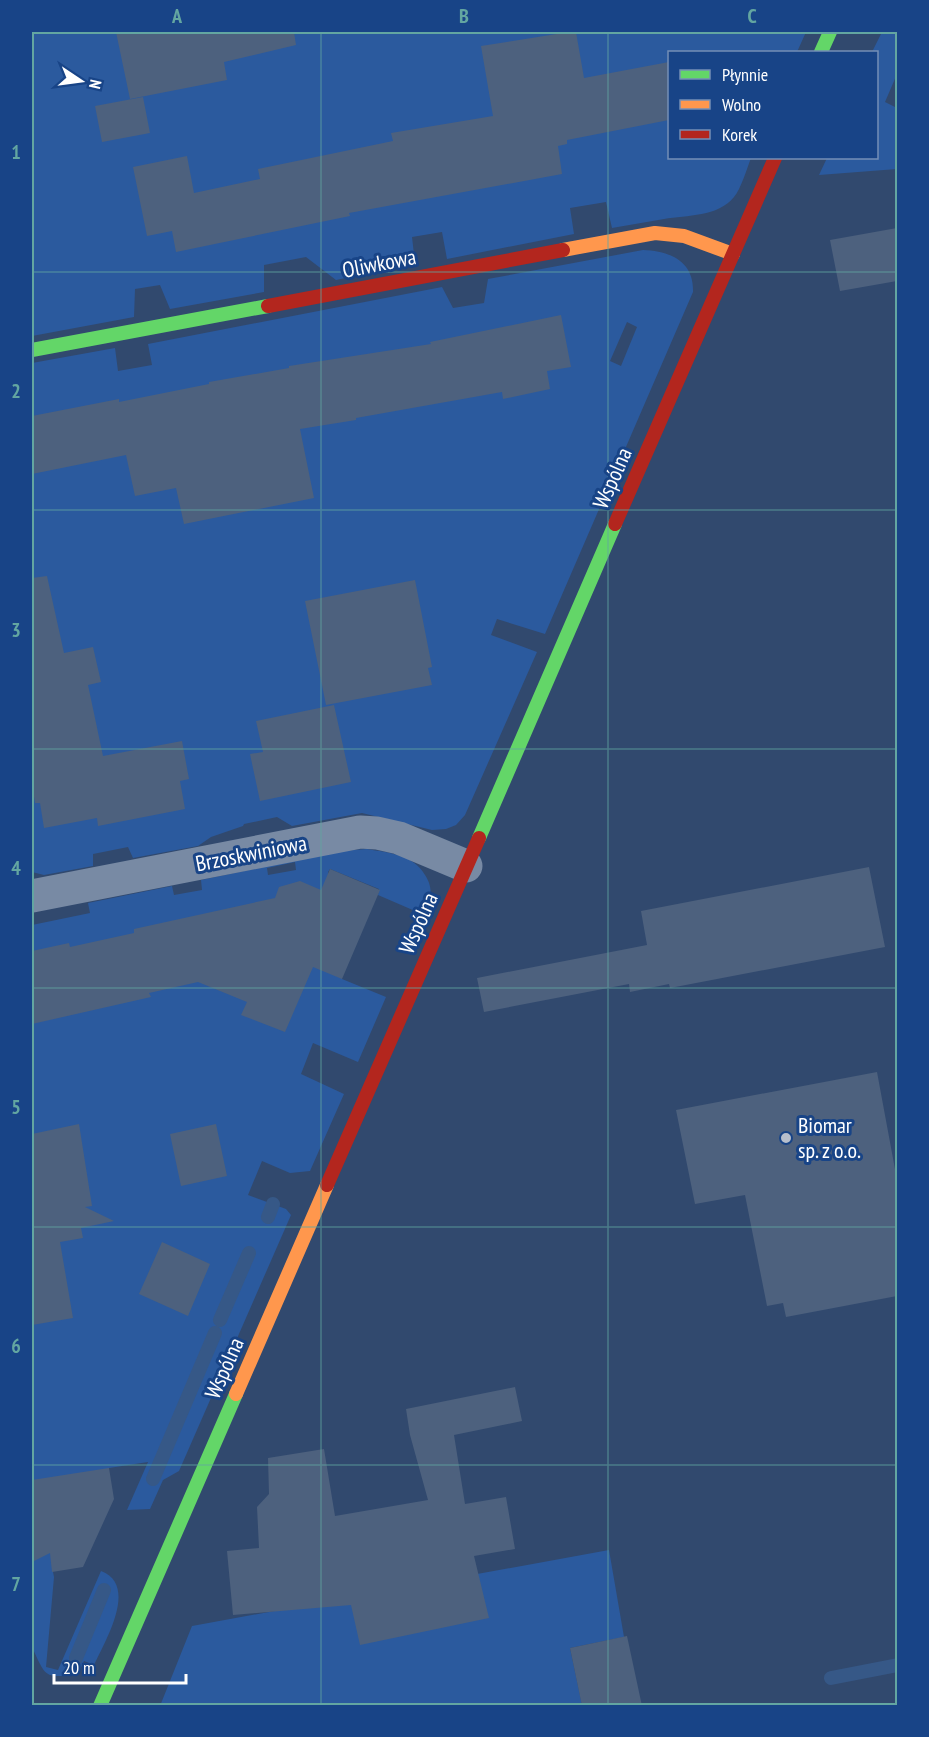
<svg xmlns="http://www.w3.org/2000/svg" width="929" height="1737" font-family="'PT Sans Narrow',sans-serif">
<rect width="100%" height="100%" fill="#31496e"/>
<path fill="#2b5a9e" fill-rule="evenodd" d="M32,32H806L797,52H670V158H751C747,168 741,189 734,197C718,217 687,215 664,219C647,222 629,225 612,228L606,202L570,208L574,234L447,259L442,232L412,237L415,263L336,280L306,257L264,265V292L170,309L160,285L135,289L134,317L32,336Z
M882,32H897V74L885,102L897,108V169L819,175L827,158H876V52H872Z
M643,250C670,251 694,261 693,292L545,634L497,619L491,635L537,652L465,815L456,825L446,829L432,830L362,813L292,826L277,817L244,824L243,826L211,837L198,846L133,858L128,847L93,854V866L44,875L32,872V363L115,348L118,371L152,365L148,344L442,287L453,308L484,303L488,279ZM627,322L637,327L621,366L610,361Z
M367,849C389,853 413,854 425,875C429,881 432,889 430,897C428,903 425,909 422,914L378,895L379,889L330,869L328,872L342,979L386,997L358,1062L313,1043L301,1074L344,1094L310,1171L290,1173L262,1161L248,1195L286,1209L291,1215L179,1471L163,1480L150,1509L127,1510L148,1462L109,1468L65,1535L53,1572L54,1577L46,1667L58,1670L101,1571C139,1585 105,1641 94,1665L84,1661L78,1674C44,1679 46,1677 32,1647V925L90,913L88,903L172,886L174,895L202,890L201,880L341,851ZM295,862L296,870L268,875L267,868Z
M609,1550L624,1637L570,1648L582,1705L160,1706L192,1626Z"/>
<g fill="none" stroke-linecap="round" stroke-linejoin="round">
<path stroke="#365887" stroke-width="14" d="M268,1217L273,1204
M220,1320L249,1253
M153,1479L215,1333
M76,1658L104,1590
M831,1678L898,1665"/>
</g>
<path fill="#4d617e" d="M116,32H294L296,45L224,62L227,80L130,99Z
M569,32H576L584,78L669,62V120L567,140V144L558,146L562,174L349,213L350,216L176,252L172,231L147,236L133,167L187,156L194,193L260,179L258,169L393,141L391,133L493,116L481,46Z
M143,97L150,133L102,142L95,106Z
M897,228V281L840,291L830,240Z
M561,315L571,367L547,371L550,389L503,399L502,392L356,418V420L300,429L314,498L184,524L176,488L135,496L126,455L32,474V416L119,399V402L209,384V382L289,368V366L431,344L430,342Z
M47,576L64,653L93,647L101,682L88,685L103,756L182,741L189,779L180,781L185,809L98,826L97,818L44,828L40,803H35L32,784V578Z
M415,580L432,667L428,668L432,685L326,705L305,601Z
M334,705L351,782L260,801L250,754L263,752L256,721Z
M869,867L885,947L670,988L669,984L630,992L629,984L484,1012L477,978L647,945L641,911Z
M330,869L380,890L342,979L313,967L285,1032L241,1015L247,1002L198,982L149,993L151,997L32,1024V951L69,943L70,947L134,933V929L275,898L279,887L300,881L321,890Z
M877,1072L897,1180V1296L786,1317L783,1303L767,1306L745,1195L695,1204L676,1110Z
M79,1124L92,1206L85,1207L114,1221L81,1228L83,1238L60,1242L73,1318L32,1325V1134Z
M216,1124L227,1176L181,1186L170,1134Z
M162,1242L210,1264L188,1316L139,1294Z
M515,1387L522,1421L454,1435L465,1504L506,1497L515,1549L474,1556L489,1618L360,1645L351,1605L233,1615L227,1551L259,1548L257,1507L269,1494L268,1458L324,1449L335,1516L428,1500L410,1435L406,1409Z
M109,1468L114,1499L83,1567L52,1572L50,1553L32,1562V1480Z
M627,1636L642,1706H582L570,1648Z"/>
<g fill="none" stroke-linecap="round" stroke-linejoin="round">
<path stroke="#788aa4" stroke-width="33" d="M32,896L360,832L377,833L399,838L466,866"/>
<path stroke="#63d668" stroke-width="14" d="M821,52L830,32
M32,350L268,306
M479,838L615,524
M100,1706L236,1394"/>
<path stroke="#ff974d" stroke-width="14" d="M563,250L655,233L684,236L733,254
M236,1394L327,1185"/>
<path stroke="#b3261e" stroke-width="14" d="M268,306L563,250
M615,524L775,158
M327,1185L479,838"/>
</g>
<path fill="none" stroke="#63a6a1" stroke-width="1.5" stroke-opacity="0.55" d="M321,32V1706M608,32V1706M32,272H898M32,510H898M32,749H898M32,988H898M32,1227H898M32,1465H898"/>
<circle fill="#b7bfcc" stroke="#184487" stroke-width="2" cx="786" cy="1138" r="6"/>
<g text-anchor="middle" stroke-width="6" stroke-linejoin="round" paint-order="stroke">
<g font-size="22" fill="#fff" stroke="#184487">
<text transform="translate(379 263) rotate(-11)" y="8">Oliwkowa</text>
<text transform="translate(612 478) rotate(-66)" y="8">Wspólna</text>
<text transform="translate(251 853) rotate(-11)" y="8">Brzoskwiniowa</text>
<text transform="translate(418 923) rotate(-66)" y="8">Wspólna</text>
<text transform="translate(224 1368) rotate(-66)" y="8">Wspólna</text>
</g>
<g font-size="22" fill="#fff" stroke="#184487" text-anchor="start">
<text x="798" y="1133">Biomar<tspan x="798" dy="25">sp. z o.o.</tspan></text>
</g>
</g>
<rect width="929" height="1737" fill="none" stroke="#184487" stroke-width="66"/>
<rect x="668" y="51" width="210" height="108" fill="#184487" stroke="#748fb7" stroke-width="1.5"/>
<rect x="680" y="70" width="30" height="9" fill="#63d668" stroke="#748fb7" stroke-width="1.5"/>
<text x="722" y="81" font-size="18" fill="#ffffff">Płynnie</text>
<rect x="680" y="100" width="30" height="9" fill="#ff974d" stroke="#748fb7" stroke-width="1.5"/>
<text x="722" y="111" font-size="18" fill="#ffffff">Wolno</text>
<rect x="680" y="130" width="30" height="9" fill="#b3261e" stroke="#748fb7" stroke-width="1.5"/>
<text x="722" y="141" font-size="18" fill="#ffffff">Korek</text>
<g transform="translate(81 81) rotate(103)" stroke="#184487" stroke-width="4.5" paint-order="stroke">
<path d="M0-4.5L10 22L0 15L-10 22Z" fill="#ffffff"/>
<text y="-9" font-size="16" font-weight="bold" text-anchor="middle" fill="#ffffff">N</text>
</g>
<path d="M54 1674v9h132v-9" fill="none" stroke="#ffffff" stroke-width="3"/>
<text x="63" y="1674" font-size="18" fill="#ffffff" stroke="#184487" stroke-width="4.5" paint-order="stroke">20 m</text>
<rect x="33" y="33" width="863" height="1671" fill="none" stroke="#63a6a1" stroke-width="2"/>
<g font-size="20" text-anchor="middle" font-weight="bold" fill="#63a6a1">
<text x="177" y="23">A</text>
<text x="464" y="23">B</text>
<text x="752" y="23">C</text>
<text x="16" y="159">1</text>
<text x="16" y="398">2</text>
<text x="16" y="637">3</text>
<text x="16" y="875">4</text>
<text x="16" y="1114">5</text>
<text x="16" y="1353">6</text>
<text x="16" y="1591">7</text>
</g>
</svg>
